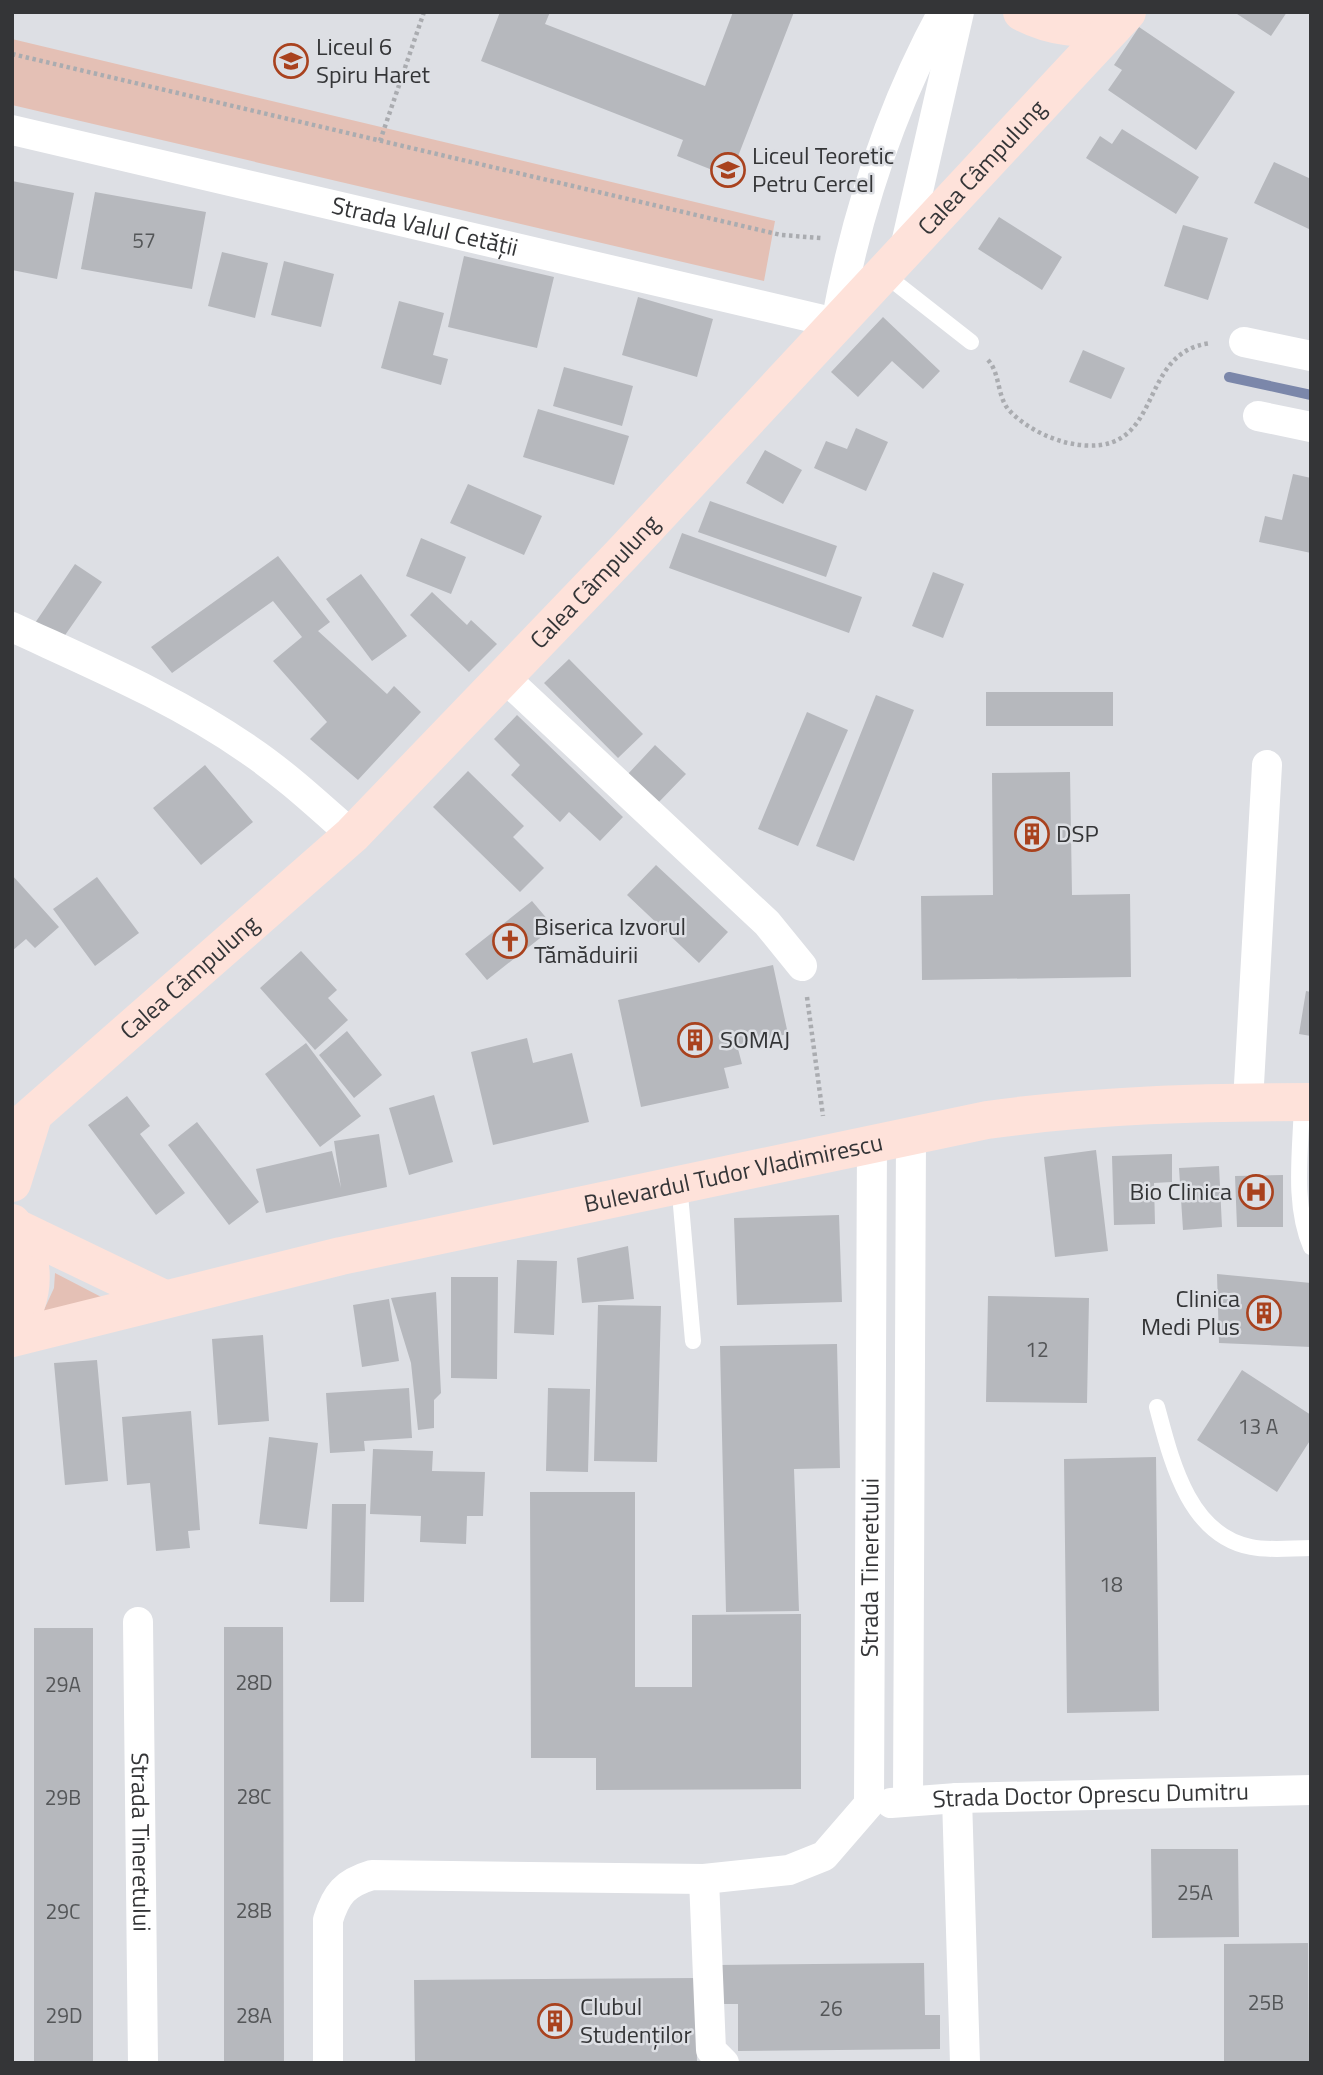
<svg xmlns="http://www.w3.org/2000/svg" width="1323" height="2075" font-family="'Titillium Web',sans-serif">
<rect width="100%" height="100%" fill="#dddfe4"/>
<path fill="#e4c0b5" d="M12,39L775,221L764,281L12,105Z
M55,1273L109,1301L43,1312L54,1288Z"/>
<g fill="none" stroke-linecap="round" stroke-linejoin="round">
<path stroke="#7b87aa" stroke-width="10" d="M1229,377L1311,395"/>
</g>
<path fill="#b6b8bd" d="M500,12H550L545,24L705,86L733,12H794L730,177L677,156L683,140L481,61Z
M1234,12H1287L1271,36Z
M1139,27L1235,92L1196,150L1108,90L1122,70L1114,65Z
M1122,129L1199,177L1176,214L1086,158L1100,136L1112,144Z
M1274,162L1311,179V230L1254,203Z
M12,181L74,193L57,279L12,270Z
M95,192L206,212L192,289L81,269Z
M999,217L1062,257L1042,290L978,249Z
M1183,225L1228,238L1208,300L1164,286Z
M222,252L268,263L255,318L208,306Z
M464,256L554,277L537,348L448,327Z
M284,261L334,274L321,327L271,315Z
M638,297L713,319L697,377L622,355Z
M399,301L444,313L433,355L448,359L441,385L381,368Z
M883,317L940,371L923,389L892,361L858,397L831,372Z
M1083,350L1125,368L1111,399L1069,382Z
M564,367L633,386L622,426L553,406Z
M538,409L629,436L614,485L523,457Z
M856,428L888,442L866,491L814,468L826,441L847,449Z
M765,450L802,470L783,504L746,483Z
M1293,474L1311,478V553L1259,542L1265,516L1282,520Z
M468,484L542,516L524,555L450,523Z
M710,501L837,546L826,577L698,532Z
M682,533L862,597L849,633L669,568Z
M421,538L466,557L451,594L406,576Z
M278,556L330,622L318,631L387,694L394,686L421,712L358,780L310,739L327,722L273,661L302,637L273,601L172,673L151,647Z
M75,564L102,582L61,641L35,623Z
M933,572L964,584L943,638L912,626Z
M361,574L407,636L372,661L326,599Z
M432,592L467,625L471,620L497,644L469,672L410,615Z
M569,659L643,734L618,758L544,683Z
M986,692H1113V726H986Z
M876,695L914,710L854,861L816,846Z
M807,712L848,730L798,846L758,829Z
M517,715L623,817L600,841L569,812L560,822L511,775L520,765L494,739Z
M655,745L686,774L657,804L627,775Z
M205,765L253,822L201,865L153,808Z
M468,771L524,826L513,837L544,868L520,892L433,807Z
M1070,772L1072,895L1130,894L1131,977L922,980L921,896L993,895L992,773Z
M656,865L728,932L699,963L627,895Z
M12,875L59,927L35,948L26,939L12,951Z
M97,877L139,933L95,966L53,909Z
M532,901L554,927L487,980L465,954Z
M301,951L337,990L328,998L348,1020L315,1050L260,988Z
M773,965L788,1034L737,1045L742,1064L724,1068L729,1088L641,1107L618,1000Z
M1306,991L1311,992V1036L1299,1034Z
M347,1031L382,1075L354,1098L319,1055Z
M527,1038L533,1063L572,1053L589,1122L493,1145L471,1052Z
M306,1043L361,1116L320,1147L265,1074Z
M434,1095L453,1162L409,1175L389,1108Z
M127,1096L150,1126L140,1134L185,1193L156,1215L88,1125Z
M197,1122L259,1202L229,1225L168,1145Z
M379,1134L387,1187L266,1213L256,1169L332,1151L341,1188L334,1141Z
M1096,1150L1108,1251L1055,1257L1044,1157Z
M1172,1154V1182L1154,1183L1155,1224L1114,1225L1112,1156Z
M1219,1166L1222,1227L1183,1230L1179,1168Z
M1283,1175V1227H1237L1235,1176Z
M839,1215L842,1302L737,1305L734,1218Z
M628,1246L634,1299L582,1303L577,1258Z
M517,1260L557,1261L554,1335L514,1333Z
M1217,1274L1311,1283V1347L1219,1343Z
M451,1277H498L497,1379L451,1378Z
M436,1292L441,1393L434,1400V1428L418,1430L411,1363L391,1298Z
M988,1296L1089,1298L1087,1403L986,1402Z
M389,1299L399,1361L362,1367L353,1305Z
M598,1305L661,1306L657,1462L594,1461Z
M263,1335L269,1421L218,1425L212,1339Z
M837,1344L840,1468L794,1469L799,1611L726,1612L720,1346Z
M97,1360L108,1481L65,1485L54,1363Z
M1242,1370L1311,1415V1439L1277,1492L1197,1440Z
M409,1388L412,1438L364,1441L365,1451L330,1453L326,1393Z
M548,1388L590,1389L588,1472L546,1471Z
M191,1411L200,1530L188,1531L190,1548L156,1551L150,1483L127,1485L122,1417Z
M269,1437L318,1443L307,1529L259,1524Z
M373,1449L433,1451L432,1471L485,1472L483,1516H467L466,1544L420,1542L421,1516L370,1514Z
M1156,1457L1159,1711L1067,1713L1064,1459Z
M530,1492H635V1687H692V1615L801,1614V1789L596,1790V1758H531Z
M332,1504H366L364,1602H330Z
M224,1627H283L284,2063H224Z
M34,1628H93V2063H34Z
M1151,1849H1238L1239,1937L1152,1938Z
M1308,1943L1309,2063H1224V1944Z
M924,1963L925,2015H940V2049L738,2051V2004H718V1965Z
M696,1978L697,2063L415,2062L414,1980Z"/>
<g fill="none" stroke-linecap="round" stroke-linejoin="round">
<path stroke="#aaacb0" stroke-width="4.5" stroke-dasharray="3.5 3.5" stroke-linecap="butt" d="M12,54L781,235L821,238
M380,141L424,12
M988,360C1000,373 997,395 1008,409C1023,426 1047,438 1068,443C1169,464 1132,352 1211,343
M807,997L823,1116"/>
<path stroke="#fff" stroke-width="16" d="M883,273L971,342
M1302,1102C1301,1149 1292,1203 1311,1247
M679,1183L693,1341
M1157,1407C1171,1459 1188,1535 1251,1547C1270,1551 1291,1548 1311,1548"/>
<g stroke="#fff" stroke-width="30">
<path id="s1" d="M12,130L836,323C856,215 890,109 943,12"/>
<path d="M905,248L959,12"/>
<path d="M1244,342L1311,356"/>
<path d="M1258,416L1311,427"/>
<path d="M12,627C92,664 176,699 249,750C286,775 319,806 352,835"/>
<path d="M505,678L767,923L802,966"/>
<path d="M1248,1102L1267,765"/>
<path id="s2" d="M138,1622L143,2063"/>
<path d="M957,1798L965,2063"/>
<path d="M908,1801L911,1135"/>
<path id="s3" d="M891,1803L957,1798L1311,1790"/>
<path d="M704,1879L711,2050L724,2063"/>
<path id="s4" d="M328,2063V1920C336,1894 345,1883 372,1875L704,1879L789,1870L824,1856L869,1804L872,1142"/>
</g>
<g stroke="#fee2da" stroke-width="38">
<path d="M1022,12C1052,28 1080,29 1113,27"/>
<path id="s5" d="M12,1133L352,835L622,554L1127,12"/>
<path d="M12,1183L32,1119"/>
<path d="M12,1223C36,1256 38,1296 12,1329"/>
<path d="M16,1228L164,1299"/>
<path id="s6" d="M12,1338L341,1256L987,1120C1095,1105 1202,1102 1311,1102"/>
</g>
</g>
<defs>
<g id="school-ring" transform="scale(1.75)"><circle r="9.5" fill="#dddfe4" stroke="#a9421e" stroke-width="1.5"/><path d="M0-5L7-2L0 1L-7-2ZM-4 1L0 2.5L4 1V4Q0 6-4 4Z" fill="#a9421e"/></g>
<g id="building-ring" transform="scale(1.75)"><circle r="9.5" fill="#dddfe4" stroke="#a9421e" stroke-width="1.5"/><path d="M-4-6H4V6H1V3H-1V6H-4ZM-2.5-4.3h1.7v1.8h-1.7ZM.8-4.3h1.7v1.8H.8ZM-2.5-1h1.7V.8h-1.7ZM.8-1h1.7V.8H.8Z" fill="#a9421e"/></g>
<g id="church-ring" transform="scale(1.75)"><circle r="9.5" fill="#dddfe4" stroke="#a9421e" stroke-width="1.5"/><path d="M-1.2-6h2.4v3.5h3.3v2.4h-3.3V6h-2.4V-.1h-3.3v-2.4h3.3Z" fill="#a9421e"/></g>
<g id="hospital-ring" transform="scale(1.75)"><circle r="9.5" fill="#dddfe4" stroke="#a9421e" stroke-width="1.5"/><path d="M-5-5h3v3.5h4V-5h3V5h-3V1.5h-4V5h-3Z" fill="#a9421e"/></g>
</defs>
<g fill-rule="evenodd">
<use href="#school-ring" x="291" y="61"/>
<use href="#school-ring" x="728" y="170"/>
<use href="#building-ring" x="1032" y="834"/>
<use href="#church-ring" x="510" y="941"/>
<use href="#building-ring" x="695" y="1040"/>
<use href="#hospital-ring" x="1256" y="1192"/>
<use href="#building-ring" x="1264" y="1313"/>
<use href="#building-ring" x="555" y="2021"/>
</g>
<g text-anchor="middle" stroke-width="5" stroke-linejoin="round" paint-order="stroke">
<g font-size="21" fill="#545658">
<text x="144" y="248">57</text>
<text x="1037" y="1357">12</text>
<text x="1258" y="1434">13 A</text>
<text x="1111" y="1592">18</text>
<text x="254" y="1690">28D</text>
<text x="63" y="1692">29A</text>
<text x="254" y="1804">28C</text>
<text x="63" y="1805">29B</text>
<text x="1195" y="1900">25A</text>
<text x="254" y="1918">28B</text>
<text x="63" y="1919">29C</text>
<text x="1266" y="2010">25B</text>
<text x="831" y="2016">26</text>
<text x="64" y="2023">29D</text>
<text x="254" y="2023">28A</text>
</g>
<g font-size="24" fill="#343537" stroke="#dddfe4" text-anchor="start">
<text x="316" y="55">Liceul 6<tspan x="316" dy="28">Spiru Haret</tspan></text>
<text x="752" y="164">Liceul Teoretic<tspan x="752" dy="28">Petru Cercel</tspan></text>
<text x="1056" y="842">DSP</text>
<text x="534" y="935">Biserica Izvorul<tspan x="534" dy="28">Tămăduirii</tspan></text>
<text x="720" y="1048">SOMAJ</text>
<text x="1232" y="1200" text-anchor="end">Bio Clinica</text>
<text x="1240" y="1307" text-anchor="end">Clinica<tspan x="1240" dy="28">Medi Plus</tspan></text>
<text x="580" y="2015">Clubul<tspan x="580" dy="28">Studenților</tspan></text>
</g>
<g font-size="24" fill="#343537" stroke="#dddfe4">
<text dy="8" stroke="none"><textPath href="#s5" startOffset="1370">Calea Câmpulung</textPath></text>
<text dy="8" stroke="none"><textPath href="#s1" startOffset="424">Strada Valul Cetății</textPath></text>
<text dy="8" stroke="none"><textPath href="#s5" startOffset="803">Calea Câmpulung</textPath></text>
<text dy="8" stroke="none"><textPath href="#s5" startOffset="236">Calea Câmpulung</textPath></text>
<text dy="8" stroke="none"><textPath href="#s6" startOffset="740">Bulevardul Tudor Vladimirescu</textPath></text>
<text dy="8" stroke="none"><textPath href="#s4" startOffset="970">Strada Tineretului</textPath></text>
<text dy="8" stroke="none"><textPath href="#s3" startOffset="200">Strada Doctor Oprescu Dumitru</textPath></text>
<text dy="8" stroke="none"><textPath href="#s2" startOffset="220">Strada Tineretului</textPath></text>
</g>
</g>
<rect width="1323" height="2075" fill="none" stroke="#343537" stroke-width="28"/>
</svg>
